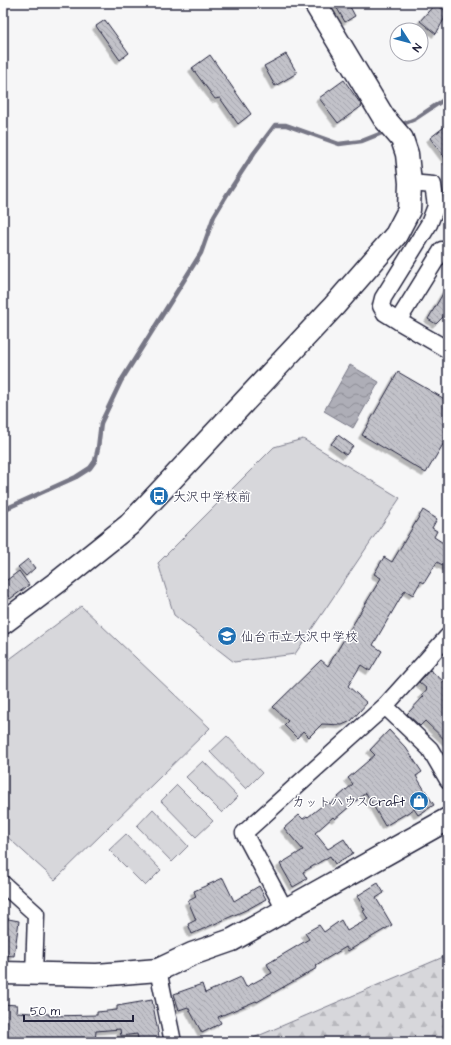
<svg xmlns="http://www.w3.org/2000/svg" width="451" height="1045" font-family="'Architects Daughter','Klee One',sans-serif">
<defs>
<pattern id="forest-firs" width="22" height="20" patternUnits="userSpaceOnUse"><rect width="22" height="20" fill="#d7d7db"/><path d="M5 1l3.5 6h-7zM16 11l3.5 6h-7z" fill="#b8b8bd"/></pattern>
<pattern id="water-waves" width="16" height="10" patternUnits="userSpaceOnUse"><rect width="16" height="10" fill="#aeaeb7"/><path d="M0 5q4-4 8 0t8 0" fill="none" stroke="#8d8d96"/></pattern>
<pattern id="building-back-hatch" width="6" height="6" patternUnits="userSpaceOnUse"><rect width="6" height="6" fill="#c2c2c9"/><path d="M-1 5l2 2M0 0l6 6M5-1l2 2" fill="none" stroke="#a6a6ae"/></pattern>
<filter id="shadow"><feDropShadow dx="-3.5" dy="3.5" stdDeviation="0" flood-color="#0004"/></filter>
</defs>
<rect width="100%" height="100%" fill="#f6f6f7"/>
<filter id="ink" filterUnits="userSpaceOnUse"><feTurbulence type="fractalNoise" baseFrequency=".025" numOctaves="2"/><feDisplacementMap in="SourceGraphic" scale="8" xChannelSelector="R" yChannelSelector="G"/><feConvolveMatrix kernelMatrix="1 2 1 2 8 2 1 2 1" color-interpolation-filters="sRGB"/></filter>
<g filter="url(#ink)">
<path fill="url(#forest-firs)" stroke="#7c7c8b" d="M448,955V1042H244Z"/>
<path fill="#d7d7db" stroke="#7c7c8b" d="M303,439L400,498L295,654L234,662L174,615L158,563L274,447Z
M81,606L210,728L55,880L3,833V664Z
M227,736L262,773L246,789L210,752Z
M203,761L238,797L222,813L186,777Z
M177,785L213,821L196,837L161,801Z
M153,809L188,846L172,862L137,826Z
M126,834L161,870L145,886L109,850Z"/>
<path fill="url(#water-waves)" stroke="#767685" d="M350,365L379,382L353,428L324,411Z"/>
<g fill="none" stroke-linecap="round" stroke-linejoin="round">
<path stroke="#767685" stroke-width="4.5" d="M398,126L415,119L448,97
M3,510L76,477L90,468L95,461L98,448L101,423L121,381L201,253L214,216L226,196L254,153L275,125H286L339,144L362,141L387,131"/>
</g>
<path fill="url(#building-back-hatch)" stroke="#22223b" filter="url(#shadow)" d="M334,3H348L355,16L345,22Z
M435,4L448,12L436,34L420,21Z
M105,20L129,53L120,60L96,26Z
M286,54L297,73L275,86L264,66Z
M210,55L251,114L238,124L220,98L215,99L192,68Z
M344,80L362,106L338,123L319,98Z
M448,124V162L430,138Z
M448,285V312L436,324L428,319Z
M398,372L448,401V436L426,473L362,435Z
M338,435L353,446L346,455L331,444Z
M423,510L437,519L432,528L437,531L434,537L448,546V568L437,562L424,583L421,581L413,595L405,590L373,645L382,651L370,671L361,665L348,686L367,703L351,721L342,725L322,724L309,737L303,731L297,738L284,725L288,721L273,707L321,660L328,666L381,578L374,574L384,557L392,562Z
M28,559L35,568L26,576L18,567Z
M19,571L29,585L10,599L3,591V583Z
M430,670L448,685V743L425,721L420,726L407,714L424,696L422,695L427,689L419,682Z
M389,730L406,748L422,772L416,776L434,805L418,815L414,809L385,826L366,793L363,795L335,819L333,817L315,833L328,849L344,839L353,853L335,864L330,856L303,872L307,879L293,887L280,864L303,850L284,828L299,815L303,819L307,816L308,817L328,801L330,804L353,784L348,778L375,755L370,750Z
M223,878L234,901L259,886L266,899L248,909L192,934L188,924L196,920L188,901L196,897L194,891Z
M378,883L384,893L376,898L392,925L348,951L346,947L316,965L317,968L257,1002L256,1001L218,1017L221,1023L202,1033L188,1007L179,1010L174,994L202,984L205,993L241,977L246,987L272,973L267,964L309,939L305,933L319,925L324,932L341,920L347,931L368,919L363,911L365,910L357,896Z
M3,918L19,921L14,956L3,955Z
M152,1000L160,1042H139L137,1034L121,1036L120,1029L96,1031L95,1042H4L3,1004L17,1005L16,1012L49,1014V1016L97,1015V1012L117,1010V1006Z"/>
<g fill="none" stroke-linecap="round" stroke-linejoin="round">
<g stroke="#22223b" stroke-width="19">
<path id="street" d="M448,253L442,250L398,321L448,350
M398,321L385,313L381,306L383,298L429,224L436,206L433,185L410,183
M385,706L430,749L448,780
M3,884L36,914L34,975
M285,910L244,833L385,706L448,636
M158,970L173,1042"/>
</g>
<g stroke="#22223b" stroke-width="25">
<path id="secondary" d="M3,623L59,581L129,525L334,306L396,235L409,210L410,183L407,154L402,139L384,118L315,3
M3,973L97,975L158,970L192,954L232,940L448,819"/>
</g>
<use href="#street" stroke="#fff" stroke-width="16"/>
<use href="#secondary" stroke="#fff" stroke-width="22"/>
</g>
</g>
<defs>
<g id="bus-disc" transform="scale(1)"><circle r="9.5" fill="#1f6fb2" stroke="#fff"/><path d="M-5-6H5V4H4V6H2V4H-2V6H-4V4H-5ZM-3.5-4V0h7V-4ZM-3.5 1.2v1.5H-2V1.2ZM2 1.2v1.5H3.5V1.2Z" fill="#fff"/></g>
<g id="school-disc" transform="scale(1)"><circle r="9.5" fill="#1f6fb2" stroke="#fff"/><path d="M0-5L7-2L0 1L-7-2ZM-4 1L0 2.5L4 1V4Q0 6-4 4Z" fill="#fff"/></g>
<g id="shop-disc" transform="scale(1)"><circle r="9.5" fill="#1f6fb2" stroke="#fff"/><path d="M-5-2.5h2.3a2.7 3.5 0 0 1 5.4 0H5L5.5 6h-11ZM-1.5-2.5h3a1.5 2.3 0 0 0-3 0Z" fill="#fff"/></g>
</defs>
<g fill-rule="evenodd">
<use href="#bus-disc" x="159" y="496"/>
<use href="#school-disc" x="227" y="636"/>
<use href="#shop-disc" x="419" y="801"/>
</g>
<g text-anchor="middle" stroke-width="3" stroke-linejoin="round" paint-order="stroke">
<g font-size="13" fill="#22223b" stroke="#fff" text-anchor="start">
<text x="173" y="501">大沢中学校前</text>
<text x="241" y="641">仙台市立大沢中学校</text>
<text x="405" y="806" text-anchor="end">カットハウスCraft</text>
</g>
</g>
<rect width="451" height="1045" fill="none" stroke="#fff" stroke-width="16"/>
<rect x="8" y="8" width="435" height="1029" fill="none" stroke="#22223b" stroke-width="1.5" filter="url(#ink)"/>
<g transform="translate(409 42) rotate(126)"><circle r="19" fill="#ffffff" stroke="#a7a7b1"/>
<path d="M0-3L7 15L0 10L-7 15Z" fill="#1f6fb2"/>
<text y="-6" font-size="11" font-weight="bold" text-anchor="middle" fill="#22223b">N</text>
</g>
<path d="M24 1015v6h109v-6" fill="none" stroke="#22223b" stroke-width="2"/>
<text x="30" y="1015" font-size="12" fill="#22223b" stroke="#ffffff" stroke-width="3" paint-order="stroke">50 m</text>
</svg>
